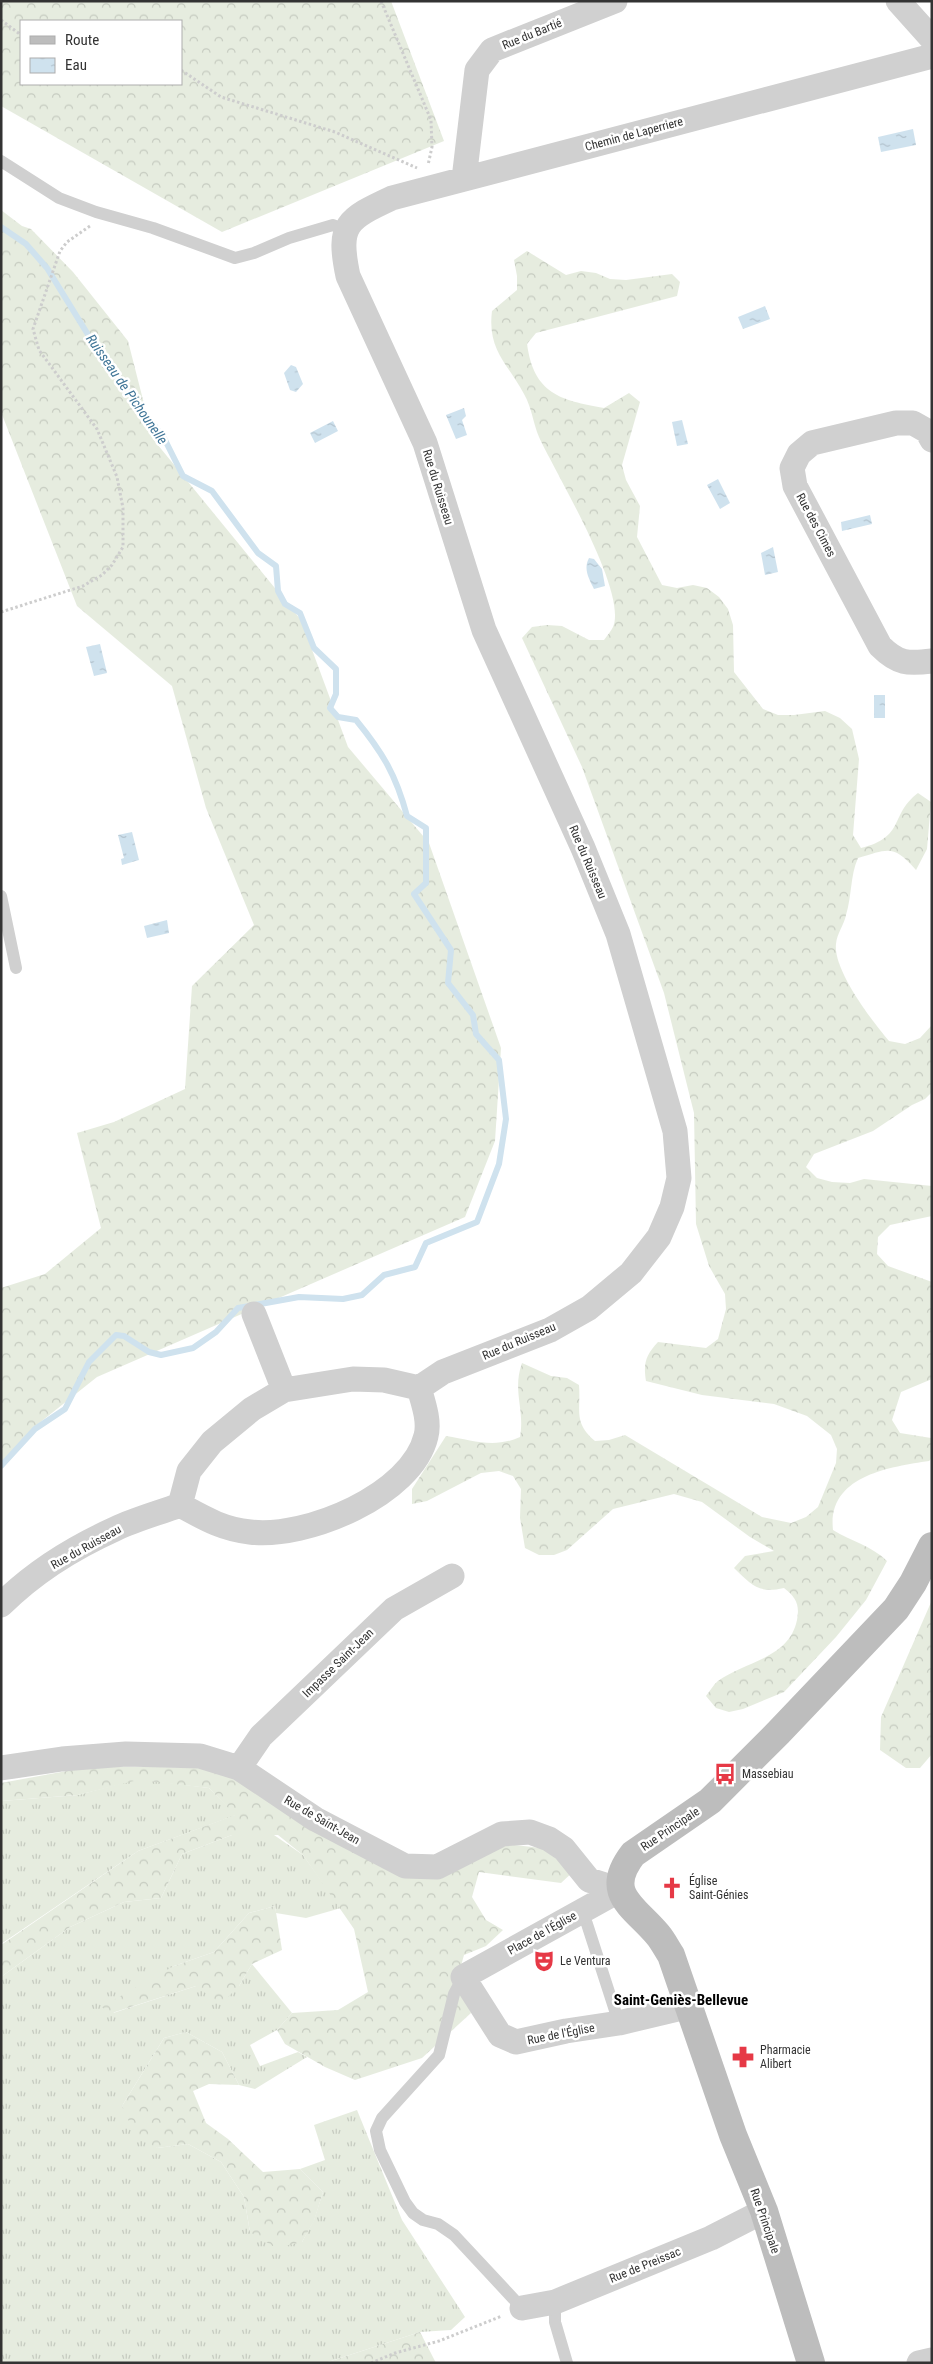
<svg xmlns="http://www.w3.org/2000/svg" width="933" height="2364" font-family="'Roboto Condensed',sans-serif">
<defs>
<pattern id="grass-tufts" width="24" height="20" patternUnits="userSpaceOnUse" patternTransform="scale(1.25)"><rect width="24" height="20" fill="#e6ecdf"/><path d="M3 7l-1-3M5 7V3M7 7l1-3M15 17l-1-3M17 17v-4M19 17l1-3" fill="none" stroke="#c6cbc0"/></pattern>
<pattern id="forest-crowns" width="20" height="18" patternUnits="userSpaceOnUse" patternTransform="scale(1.25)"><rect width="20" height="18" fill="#e6ecdf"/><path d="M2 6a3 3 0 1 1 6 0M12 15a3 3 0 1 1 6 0" fill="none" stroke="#c6cbc0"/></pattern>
<pattern id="water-ripples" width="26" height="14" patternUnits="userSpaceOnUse" patternTransform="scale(1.25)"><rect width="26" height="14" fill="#cfe2ee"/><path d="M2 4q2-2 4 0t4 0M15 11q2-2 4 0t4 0" fill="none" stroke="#b2c2cd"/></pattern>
</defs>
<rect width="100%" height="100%" fill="#fff"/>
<path fill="url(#grass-tufts)" d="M138,1779L209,1788L236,1815L138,1851L1,1944V1801L78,1795Z
M232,1835H274L303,1855L341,1908L306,1918L276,1913L275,1906L249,1913L214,1952L174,1966L113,2013L196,1986H239L252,1964L292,2013L277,2030L250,2045L260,2066L298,2052L307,2057L255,2089L239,2085L222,2052L186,2032L164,2038L122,2106L157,2148L188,2144L221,2162L244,2197L250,2232L302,2242L314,2220L323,2192L300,2169L325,2160L314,2125L357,2110L402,2220L465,2317L451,2330L420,2332L325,2363H1V1977L70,1927L124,1902L161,1898L182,1854Z"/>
<path fill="url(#forest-crowns)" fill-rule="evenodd" d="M1,1H391L444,141L222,232L1,106ZM181,21V84H21V21Z
M1,210L22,226L31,229L73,272L128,341L153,439L301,620L348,747L429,843L501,1048L495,1141L465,1217L97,1377L33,1428L1,1464V1288L45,1274L101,1228L77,1133L114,1122L185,1089L192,986L254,925L206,808L172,686L77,606L1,412Z
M527,251L566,275L581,271L596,273L610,279L626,280L672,274L680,282L677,296L536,333L527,344C534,394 560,400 604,408L629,393L640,402L622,465L626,480L640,506L637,537L662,585L677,588L693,585L707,588L719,597L728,609L733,625L734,672L763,709L778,715H794L825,711L840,718L852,729L859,759L853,835L861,848C906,837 889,815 918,793L931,802L927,849L916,870C893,844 889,849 858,858C850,876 852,896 846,915C844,925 837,933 836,944C833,970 872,1021 889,1041L905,1044L920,1038L932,1025V1092L925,1099L912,1105L873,1131L814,1154L806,1167L817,1178L832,1182L850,1183L864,1179L932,1186V1216L890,1225L878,1237L877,1254L888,1266L932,1282V1379L901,1392L892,1420L900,1433L931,1438L932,1458L929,1461C889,1467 827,1476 833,1530C851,1541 872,1546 887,1561L866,1600L836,1637L784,1692L743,1709L729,1712L716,1708L706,1696C710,1691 713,1685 718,1681C745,1661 789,1659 797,1620C800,1605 796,1597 784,1588C758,1594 752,1585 734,1568L745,1556L774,1551L750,1537L702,1502L674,1494L613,1509L567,1550L554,1555H539L525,1548L520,1518L521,1489L513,1476L499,1471L481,1473L427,1501L412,1504V1489L446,1436C473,1440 493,1449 520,1437C525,1409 512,1391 522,1363L551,1376L567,1378L579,1385C581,1411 573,1422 595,1441L609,1440L625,1435L762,1517L791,1523L806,1517L818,1507L836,1463L837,1449L831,1435L807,1416L774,1404L702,1395L646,1381C643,1363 646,1355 658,1342L706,1348L718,1339L726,1309L725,1294L709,1266L696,1224L694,1113L664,993L582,767L522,638L532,627L547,625L562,626L589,640H604C607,636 611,631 613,627C628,592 556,474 539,437C533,423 532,408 524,394C508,364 487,350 492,311L517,290V276L514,260Z
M932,1600V1754L920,1768H906L880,1750L881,1717Z
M94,1766L226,1768L438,1876L497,1843L541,1848L574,1871L561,1883L479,1872L472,1897L486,1920L503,1930L486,1946L464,1955L459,1973L471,2013L422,2058L355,2080L325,2067L285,2044L277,2030L292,2013L338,2010L368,1992L354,1929L303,1855L278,1835H232L182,1854L161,1898L124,1902L70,1927L1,1977V1945L138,1851L235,1815L209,1788L138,1780L78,1795L1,1801V1783Z
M275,1906L282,1950L252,1964L239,1986L221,2004L196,1986L112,2013L101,2007L174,1966L214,1952L249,1913Z
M186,2032L222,2052L239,2085L209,2084L193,2091L206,2123L228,2139L263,2172L300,2169L323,2192L314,2221L302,2242L276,2248L250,2232L244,2197L221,2162L188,2144L157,2148L136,2137L122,2106L164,2038Z
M420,2332L436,2363H325Z"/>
<path fill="url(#water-ripples)" d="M913,129L916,145L881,152L878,137Z
M765,306L770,319L743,329L738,317Z
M291,365L296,367L303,384L296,392L290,390L284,373Z
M464,408L466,416L462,420L467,435L456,439L446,415Z
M682,420L688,444L677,446L672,422Z
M333,421L338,431L315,443L310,433Z
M718,479L730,503L720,509L707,485Z
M870,515L872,524L842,531L841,522Z
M773,547L778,572L765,575L761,553Z
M589,558L594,559L602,569L605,586L594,589C589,579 583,569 589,558Z
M100,644L107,673L94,676L86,647Z
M874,695H885V718H874Z
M132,832L139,860L122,865L121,859L124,858L118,835Z
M167,920L169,933L147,938L144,926Z"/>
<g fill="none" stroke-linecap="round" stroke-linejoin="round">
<path stroke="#cfe2ee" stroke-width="6" d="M1,227L26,244L47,268L103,359L164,438L183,476L212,491L258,553L276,566L278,591L285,604L300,613L314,648L336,669V694L330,708L338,717L356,720C383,753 396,775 407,816L426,828V883L414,894L451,950L448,983L473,1015L476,1034L499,1060L506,1119L499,1164L477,1222L426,1243L415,1267L384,1275L362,1295L343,1299L299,1297L238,1308L216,1332L193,1348L161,1355L149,1352L124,1336L116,1335L89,1362L65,1409L35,1429L1,1466"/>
<path stroke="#cdcdcd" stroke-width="3" stroke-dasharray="2.5 2.5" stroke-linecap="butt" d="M381,1L431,120L432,147L428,165
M1,20L21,35
M181,70L221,97L335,132L417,168
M1,612L83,586L102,575L112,565L123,547V508L117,477L97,429L39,350L33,329L60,251L67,242L90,226
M371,2363L395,2353L439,2341L502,2316"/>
<path stroke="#d0d0d0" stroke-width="12" d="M1,161L59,198L96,212L153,228L235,258L254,253L289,238L333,225L346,230
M1,896L16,968
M581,1911L587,1924L619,2023
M463,1977L454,1994L439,2055L382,2118L376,2131L380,2150L405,2202L413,2213L423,2220L438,2224L454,2235L522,2308
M555,2302V2322L567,2363"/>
<path stroke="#d0d0d0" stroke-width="25" d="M898,1L932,39
M464,179L477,70L492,50L615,1
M932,440L927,431L913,423H896L812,443L799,454L792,468L795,486L880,646C898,664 908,664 932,661
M254,1314L284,1390
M353,1379L384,1380L419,1388C423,1402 430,1421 426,1436C412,1495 306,1539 250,1532C222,1529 204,1518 180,1505L189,1471L212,1442L252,1409L284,1390Z
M419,1388L443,1372L550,1330L589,1308L631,1273L659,1237L672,1207L679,1178L675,1131L618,934L583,848L484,630L425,443L348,276C337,224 347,219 392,198L932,56
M1,1605C33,1573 75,1547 115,1529C136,1519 159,1513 180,1505
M1,1768L62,1759L126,1754L200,1756L239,1768L315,1819L405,1866L437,1867L502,1834L530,1832L549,1839L564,1849L589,1880L620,1890
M239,1768L261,1736L394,1609L452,1576
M620,1890L463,1977L500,2035L516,2042L566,2031L619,2023L690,2006
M522,2308L555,2302L711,2238L764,2211
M919,2363L932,2360"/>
<path stroke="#bdbdbd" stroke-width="28" d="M811,2363L764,2211L733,2135L671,1955C667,1949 663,1941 658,1935C635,1907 602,1894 633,1854L710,1801L778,1733L896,1609L913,1583L932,1546"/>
</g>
<defs>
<g id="bus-bare" transform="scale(1.725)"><path d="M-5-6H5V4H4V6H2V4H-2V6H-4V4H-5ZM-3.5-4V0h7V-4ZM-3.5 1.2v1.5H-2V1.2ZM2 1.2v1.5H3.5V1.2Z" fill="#e63946" stroke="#fff" stroke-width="2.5" paint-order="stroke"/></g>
<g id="church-bare" transform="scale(1.725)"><path d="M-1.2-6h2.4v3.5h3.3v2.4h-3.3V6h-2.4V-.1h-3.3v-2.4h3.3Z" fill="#e63946" stroke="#fff" stroke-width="2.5" paint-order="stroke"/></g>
<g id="theatre-bare" transform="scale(1.725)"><path d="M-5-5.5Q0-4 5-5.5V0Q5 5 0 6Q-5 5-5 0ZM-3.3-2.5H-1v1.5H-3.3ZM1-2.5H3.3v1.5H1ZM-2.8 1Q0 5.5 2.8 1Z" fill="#e63946" stroke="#fff" stroke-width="2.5" paint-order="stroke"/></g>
<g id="pharmacy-bare" transform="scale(1.725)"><path d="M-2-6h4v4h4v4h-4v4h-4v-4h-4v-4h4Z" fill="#e63946" stroke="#fff" stroke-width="2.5" paint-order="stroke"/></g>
</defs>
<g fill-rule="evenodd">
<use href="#bus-bare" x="725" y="1774"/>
<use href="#church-bare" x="672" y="1888"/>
<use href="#theatre-bare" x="544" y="1961"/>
<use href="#pharmacy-bare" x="743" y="2057"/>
</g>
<g text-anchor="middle" stroke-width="5" stroke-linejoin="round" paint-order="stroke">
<g font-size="12" fill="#333" stroke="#fff">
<text transform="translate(532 34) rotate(-22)" y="4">Rue du Bartié</text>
<text transform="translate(634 134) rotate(-15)" y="4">Chemin de Laperriere</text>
<text transform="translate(438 487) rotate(73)" y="4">Rue du Ruisseau</text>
<text transform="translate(816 525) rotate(62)" y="4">Rue des Cimes</text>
<text transform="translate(588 862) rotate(67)" y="4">Rue du Ruisseau</text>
<text transform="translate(519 1341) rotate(-23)" y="4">Rue du Ruisseau</text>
<text transform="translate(86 1547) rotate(-29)" y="4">Rue du Ruisseau</text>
<text transform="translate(338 1663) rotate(-44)" y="4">Impasse Saint-Jean</text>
<text transform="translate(322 1820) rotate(30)" y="4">Rue de Saint-Jean</text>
<text transform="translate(670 1829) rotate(-34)" y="4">Rue Principale</text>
<text transform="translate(542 1933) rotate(-29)" y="4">Place de l'Église</text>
<text transform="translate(561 2034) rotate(-11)" y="4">Rue de l'Église</text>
<text transform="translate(765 2221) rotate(71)" y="4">Rue Principale</text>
<text transform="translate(645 2265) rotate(-22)" y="4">Rue de Preissac</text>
</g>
<g font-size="12" fill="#333" stroke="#fff" text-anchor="start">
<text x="742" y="1778">Massebiau</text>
<text x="689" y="1885">Église<tspan x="689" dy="14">Saint-Génies</tspan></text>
<text x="560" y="1965">Le Ventura</text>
<text x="760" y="2054">Pharmacie<tspan x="760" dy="14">Alibert</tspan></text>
</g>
<g font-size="14" font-style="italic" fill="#3f7597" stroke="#fff">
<text transform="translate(127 389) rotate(55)" y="5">Ruisseau de Pichounelle</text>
</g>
<g font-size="15" font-weight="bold" fill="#000" stroke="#fff">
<text x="681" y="2005">Saint-Geniès-Bellevue</text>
</g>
</g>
<rect width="933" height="2364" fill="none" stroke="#333333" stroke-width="5"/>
<rect x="20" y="20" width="162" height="65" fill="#ffffff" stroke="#adadad"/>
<rect x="30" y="36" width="25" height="8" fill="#bdbdbd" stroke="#adadad"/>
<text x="65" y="45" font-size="15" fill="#333333">Route</text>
<rect x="30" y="58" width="25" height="15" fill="url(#water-ripples)" stroke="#adadad"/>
<text x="65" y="70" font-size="15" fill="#333333">Eau</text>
</svg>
